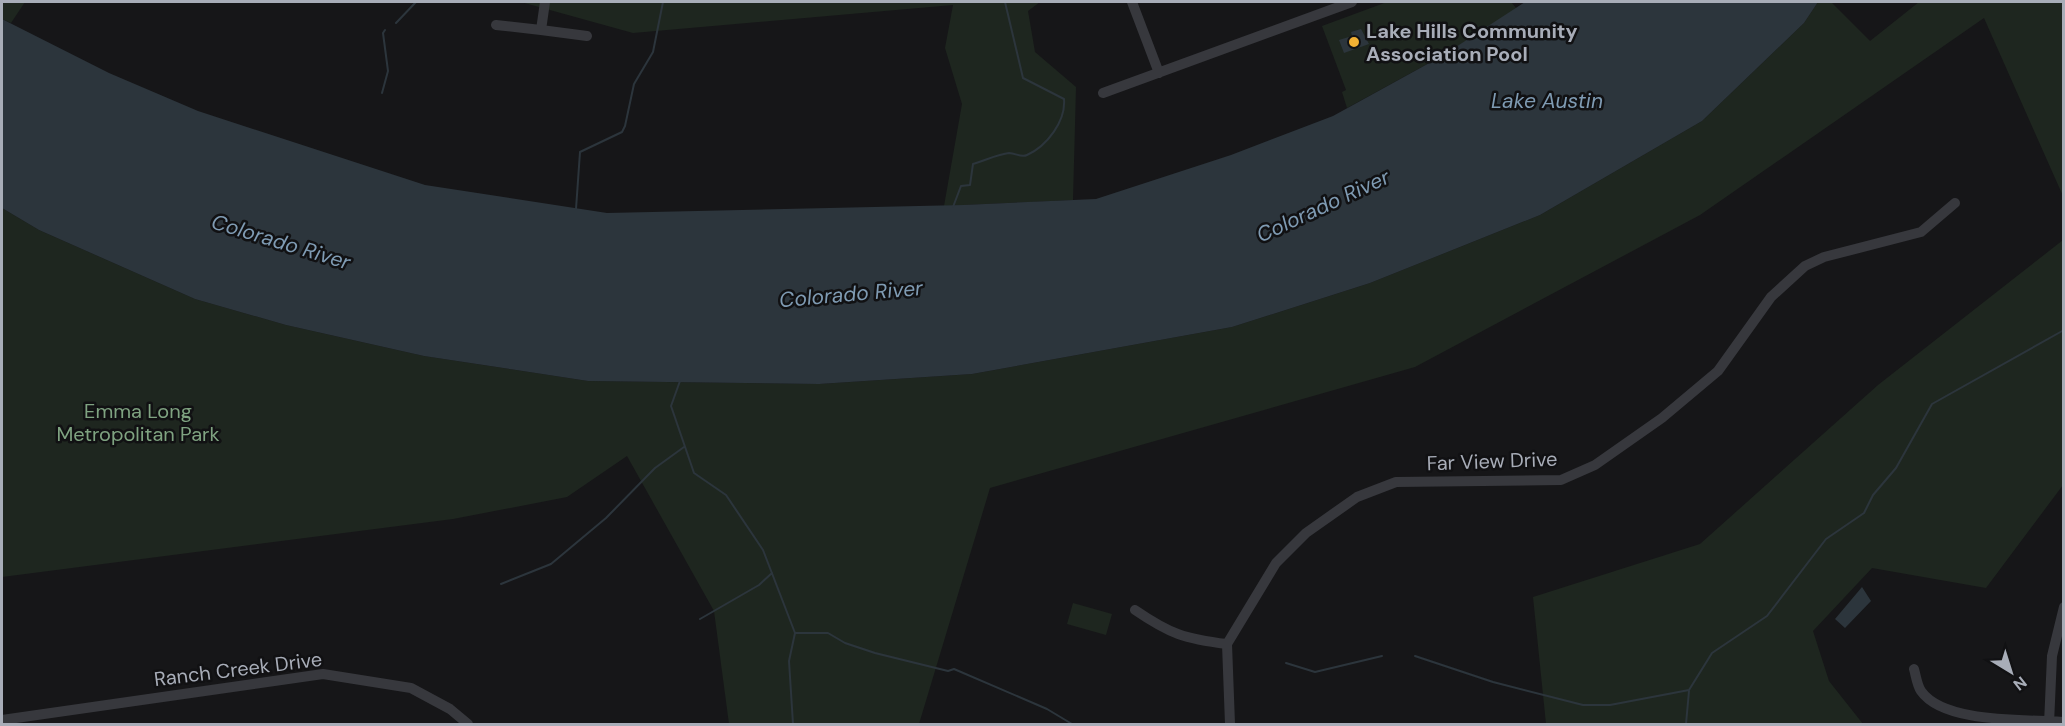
<svg xmlns="http://www.w3.org/2000/svg" width="2065" height="726" font-family="'DM Sans',sans-serif">
<rect width="100%" height="100%" fill="#161618"/>
<path fill="#1e261f" d="M2,2H25L11,23L2,19Z
M521,2H1040L1028,11L1035,52L1076,87L1073,200L944,206L962,104L945,48L953,5L633,33Z
M1387,2H1511L1517,9L1442,56L1347,108L1342,92L1346,90L1322,26Z
M1818,2H1831L1870,41L1919,2H2063V196L1984,18L1700,215L1415,367L990,488L919,724H729L714,611L627,456L567,497L453,519L2,577V208L39,230L195,299L286,325L424,356L588,381L819,384L972,374L1232,327L1370,283L1540,215L1702,121L1804,23Z
M2063,240V485L1986,588L1872,568L1813,631L1829,681L1863,724H1546L1533,597L1700,544L1878,385Z
M1073,603L1112,614L1106,635L1067,624Z"/>
<path fill="#2c353c" d="M1525,2H1818L1804,23L1702,121L1540,215L1370,283L1232,327L972,374L819,384L588,381L424,356L286,325L195,299L39,230L2,208V19L109,73L198,111L425,185L607,213L963,205L1096,199L1231,155L1333,116L1442,56Z
M1361,29L1369,44L1344,53L1339,40L1352,36L1351,32Z
M1862,587L1871,601L1845,628L1835,619Z"/>
<g fill="none" stroke-linecap="round" stroke-linejoin="round">
<path stroke="#2c353c" stroke-width="2" d="M396,23L416,2
M382,93L388,71L383,33L385,30
M953,207L961,186L970,185L973,164C984,161 998,154 1009,153C1016,153 1021,158 1027,155C1047,146 1066,121 1064,99L1023,78L1005,2
M576,209L580,152L622,132L625,126L634,84L653,52L663,2
M680,381L671,406L694,473L726,495L763,550L795,633L789,661L793,724
M501,584L551,564L606,518L655,468L684,447
M700,619L759,585L772,573
M795,633H828L845,643L875,653L948,671L954,669L1047,709L1072,724
M1415,656L1493,682L1583,705H1610L1689,690L1712,653L1767,616L1826,539L1864,513L1873,495L1896,468L1932,404L2064,330
M1286,663L1315,672L1382,656
M1686,724L1689,691"/>
<path stroke="#37383d" stroke-width="10" d="M1132,2L1159,73
M496,25L541,30L545,2
M541,30L587,36
M1103,93L1352,2
M1135,610C1170,634 1185,639 1227,644
M1914,669C1916,676 1917,685 1921,691C1944,724 2027,719 2064,722
M2,720L323,674L411,688L450,709L468,724
M1230,724L1227,644L1276,563L1306,533L1357,497L1396,482L1561,480L1595,465L1662,418L1718,371L1771,297L1805,266L1824,257L1921,232L1955,203
M2049,724L2052,656L2064,607"/>
</g>
<circle fill="#f2b134" stroke="#111113" stroke-width="2" cx="1354" cy="42" r="6"/>
<g text-anchor="middle" stroke-width="5" stroke-linejoin="round" paint-order="stroke">
<g font-size="20" font-weight="bold" fill="#a8adb8" stroke="#111113" text-anchor="start">
<text x="1366" y="38">Lake Hills Community<tspan x="1366" dy="23">Association Pool</tspan></text>
</g>
<g font-size="20" fill="#7fa381" stroke="#111113">
<text x="138" y="418">Emma Long<tspan x="138" dy="23">Metropolitan Park</tspan></text>
</g>
<g font-size="20" fill="#a8adb8" stroke="#111113">
<text transform="translate(1492 461) rotate(-2)" y="7">Far View Drive</text>
<text transform="translate(238 669) rotate(-7)" y="7">Ranch Creek Drive</text>
</g>
<g font-size="21" font-style="italic" fill="#7f9bb3" stroke="#111113">
<text x="1547" y="108">Lake Austin</text>
<text transform="translate(1323 206) rotate(-25)" y="7">Colorado River</text>
<text transform="translate(281 242) rotate(17)" y="7">Colorado River</text>
<text transform="translate(851 294) rotate(-5)" y="7">Colorado River</text>
</g>
</g>
<rect width="2065" height="726" fill="none" stroke="#a8adb8" stroke-width="6"/>
<g transform="translate(2011 672) rotate(142)" stroke="#111113" stroke-width="4.5" paint-order="stroke">
<path d="M0-4.5L10 22L0 15L-10 22Z" fill="#a8adb8"/>
<text y="-9" font-size="16" font-weight="bold" text-anchor="middle" fill="#a8adb8">N</text>
</g>
</svg>
